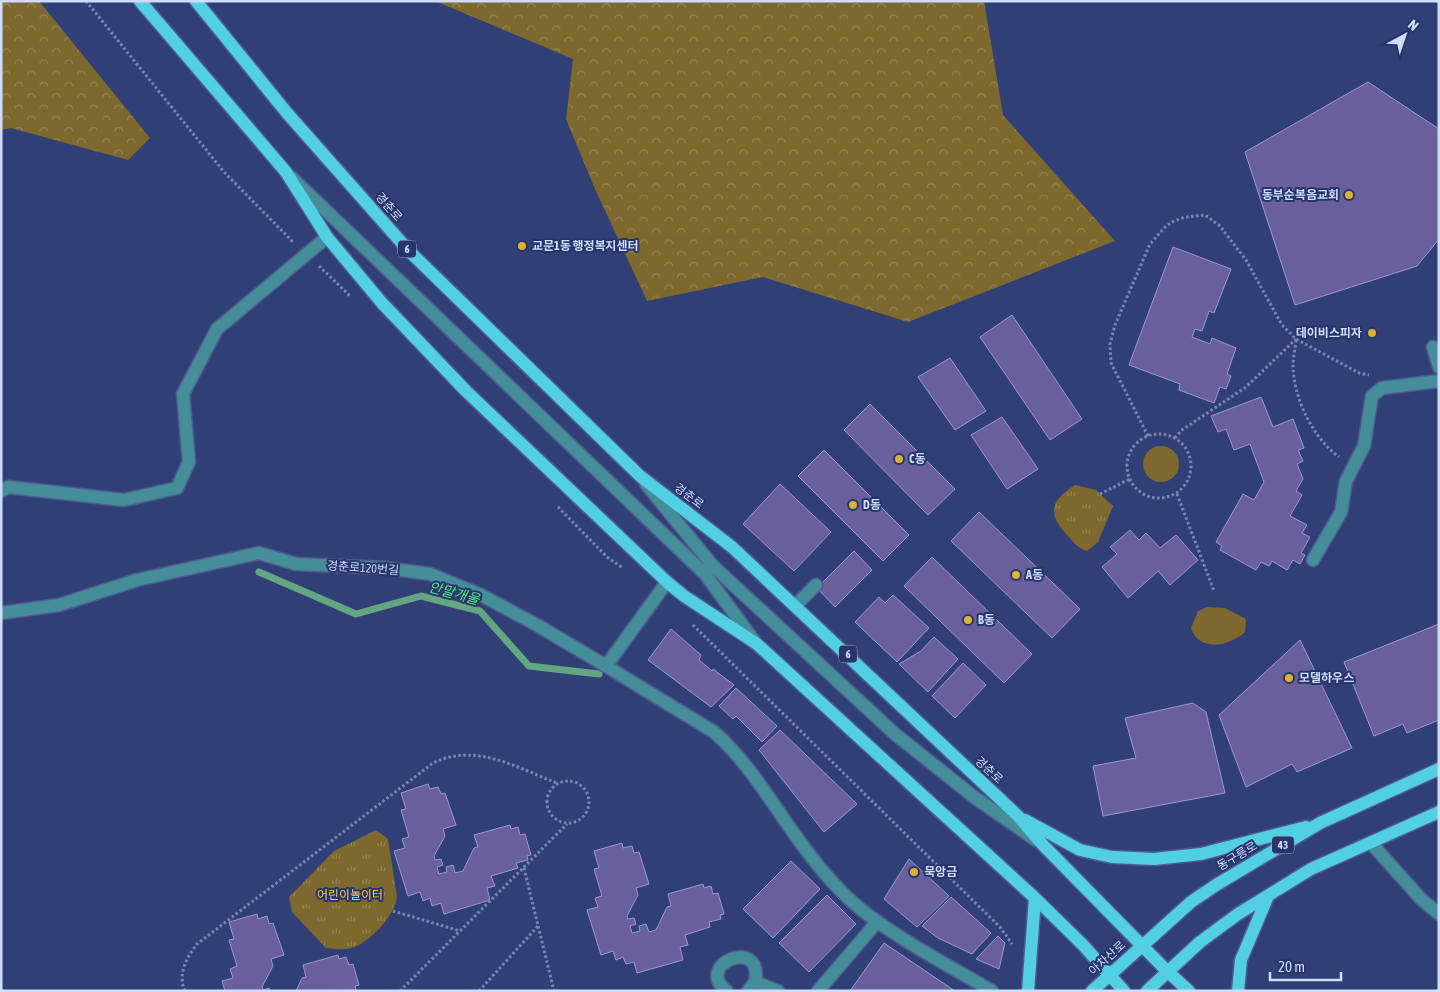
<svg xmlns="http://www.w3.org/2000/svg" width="1440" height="992" font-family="'Asap Condensed','Noto Sans KR',sans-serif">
<defs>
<pattern id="forest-crowns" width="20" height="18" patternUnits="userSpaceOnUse" patternTransform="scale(1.25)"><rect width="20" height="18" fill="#7d682d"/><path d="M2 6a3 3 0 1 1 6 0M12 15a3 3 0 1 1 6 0" fill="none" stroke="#948457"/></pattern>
<pattern id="park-tufts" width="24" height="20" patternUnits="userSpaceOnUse" patternTransform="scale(1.25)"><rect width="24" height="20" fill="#7d682d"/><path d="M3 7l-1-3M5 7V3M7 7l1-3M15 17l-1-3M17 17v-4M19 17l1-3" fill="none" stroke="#948457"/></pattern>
</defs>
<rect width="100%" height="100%" fill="#304077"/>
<path fill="#7d682d" d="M1143 464a18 18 0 1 1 36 0a18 18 0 1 1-36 0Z
M1207,607L1225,608L1246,619L1245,632C1230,646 1199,653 1191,628L1198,611Z"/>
<path fill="url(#forest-crowns)" d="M1,1H39L150,138L128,160L11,128L1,130Z
M435,1H984L1003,115L1115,241L908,322L763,277L647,301L595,189L566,119L573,59Z"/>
<path fill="url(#park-tufts)" d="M1075,485L1096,490L1113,506L1098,542L1087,551C1078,548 1075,544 1069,537C1048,515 1048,502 1075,485Z
M376,830L388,839L397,897C394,916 374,937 357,946C348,951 336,949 326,948L292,912L289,897L334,851Z"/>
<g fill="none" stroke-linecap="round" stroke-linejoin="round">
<path stroke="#62a682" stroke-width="7" d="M259,572L356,614L421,596L480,611L529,666L599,674"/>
</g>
<path fill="#685f9c" stroke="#9e96d7" d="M1368,82L1439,129V239L1417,266L1295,305L1245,152Z
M1173,247L1231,269L1214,313L1209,311L1202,331L1195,329L1192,337L1210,344L1212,338L1236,348L1227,374L1231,376L1226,389L1220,387L1214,403L1179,390L1180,384L1129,365Z
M1012,315L1082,419L1050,440L980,337Z
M950,358L986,411L955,430L918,377Z
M1261,397L1273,427L1293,419L1304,448L1298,450L1303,461L1297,464L1303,479L1296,491L1302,495L1290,516L1307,525L1302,533L1310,537L1301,553L1305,555L1300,564L1293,560L1287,570L1272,561L1269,566L1261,562L1256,570L1220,550L1222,546L1216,542L1243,494L1254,500L1264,482L1250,444L1234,450L1226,429L1218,432L1211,416Z
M870,404L955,489L928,515L844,430Z
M1002,417L1038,469L1007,489L971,435Z
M824,450L909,535L883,561L798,476Z
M780,484L831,532L794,571L743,524Z
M979,512L1080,609L1052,638L951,541Z
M1130,530L1139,540L1146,533L1160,548L1176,535L1198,560L1170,585L1158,571L1128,598L1102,567L1117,554L1110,547Z
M854,551L872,570L835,607L817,588Z
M932,557L1032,654L1004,683L904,586Z
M893,595L929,628L897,662L855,622L879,597L885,603Z
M1439,624V720L1407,733L1403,724L1374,736L1344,662Z
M671,629L701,655L699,660L712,671L713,669L734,685L711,707L648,660Z
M934,637L958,659L928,692L899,664L921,651Z
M1300,640L1352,748L1297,772L1292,764L1246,787L1219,715Z
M963,663L986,685L955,718L932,696Z
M736,688L777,726L762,742L736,716L733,719L719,706Z
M1193,703L1206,712L1225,793L1103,816L1093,766L1136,758L1125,718Z
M780,730L857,804L824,832L759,750Z
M428,784L430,789L438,787L441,794L445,793L456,825L443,829L445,836L434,856L435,860L441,859L443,865L437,867L439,874L447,872L446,867L453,865L455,873L463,871L474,848L478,847L474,835L510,825L511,829L518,827L520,835L525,834L531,855L527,856L528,860L516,863L518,868L491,876L495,886L487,888L490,900L444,914L441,903L432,906L430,898L423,901L420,892L408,896L394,851L405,848L402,839L409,837L401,810L406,809L401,793Z
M622,843L623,848L632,846L634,853L639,852L649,884L636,888L638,895L627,916L628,919L634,918L636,924L630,926L632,933L640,931L639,926L646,924L649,932L656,930L667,907L671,906L668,894L703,884L704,888L711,886L713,894L718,893L724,914L720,915L721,919L709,922L710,927L685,935L688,945L680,947L683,960L637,973L634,962L626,964L623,957L616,960L613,951L601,955L587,910L598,907L595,898L602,896L594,869L599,868L594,851Z
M909,859L949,896L917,927L884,899Z
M791,861L820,889L773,938L743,909Z
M827,895L856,924L809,972L779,943Z
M951,897L991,933L972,954L938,938L922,926Z
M257,914L258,919L267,916L269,924L273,923L284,955L271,959L273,966L262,987L263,990L269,988L270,991H225L222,981L233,978L230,969L237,966L229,940L234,939L229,922Z
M998,936L1005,943L999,969L976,959Z
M884,943L955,991H850Z
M338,955L339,959L346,957L349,965L353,964L359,985L355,986L356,990L296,991L302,978L306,977L303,965Z"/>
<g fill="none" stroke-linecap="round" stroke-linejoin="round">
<g stroke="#4d5c8f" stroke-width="15">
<path id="minor" d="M291,177L705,574L755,642
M1433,347L1439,367
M646,484L713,566L895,734L974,797L1036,840
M1,491L8,487L124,500L177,488L189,462L183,394L217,329L327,237
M1313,560L1341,512L1346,481L1364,446L1372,396L1382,388L1439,381
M795,606L816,585
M1,613L59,605L137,580L259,553L296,564L386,568L430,574L481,595L537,625L606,666L667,582
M606,666L714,732C754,767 778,815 810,855C828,879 853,905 878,922C912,947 955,969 992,991
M1371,843L1421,899L1439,914
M755,982L778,991
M727,991C692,965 764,935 755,982L748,991
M818,991L877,922"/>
</g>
<g stroke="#4d5c8f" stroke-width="15">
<path id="major" d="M140,1L286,172L327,237L382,303L466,391L667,582L684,596L757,644L1035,898L1083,945L1124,991
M196,1L287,113L409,251L640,476L732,547L1018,816L1044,846L1167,971L1189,991
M1025,820L1080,850L1112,857L1154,859L1201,854L1306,827
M1028,991L1035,898
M1092,991L1191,902L1216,885L1320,823L1439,769
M1147,991L1200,942L1238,914L1311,869L1439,812
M1238,991L1241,960L1268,896"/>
</g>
<path stroke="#7987b4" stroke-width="3" stroke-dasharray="2.5 2.5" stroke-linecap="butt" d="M86,1L224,172L294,243
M319,266L350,296
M1296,340C1295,349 1293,358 1293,367C1294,399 1313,438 1339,457
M1127 466a32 32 0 1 1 64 0a32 32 0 1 1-64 0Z
M1148,436L1111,363L1110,344L1115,325L1150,244L1164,228L1172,222L1185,217L1205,215L1220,226L1246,260L1282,325L1296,339L1359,373L1369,375
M1175,438L1182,430L1246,387L1296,339
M1100,494L1130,479
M1177,494L1214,591
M558,507L607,557L623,568
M693,625L1000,927L1012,944
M547 802a21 21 0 1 1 42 0a21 21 0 1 1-42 0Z
M524,868L554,991
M393,911L460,931
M185,991C177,974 187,957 197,944L433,763C476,742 517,768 557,783
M400,991L567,824
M479,991L538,926"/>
<use href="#minor" stroke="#458d99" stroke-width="12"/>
<use href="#major" stroke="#52cfe3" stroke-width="12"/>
</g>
<g fill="#dcb233" stroke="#27356b" stroke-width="2">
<circle cx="1349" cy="195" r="5"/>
<circle cx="522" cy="246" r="5"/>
<circle cx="1372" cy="333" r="5"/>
<circle cx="899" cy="459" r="5"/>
<circle cx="853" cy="505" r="5"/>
<circle cx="1016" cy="575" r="5"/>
<circle cx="968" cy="620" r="5"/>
<circle cx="1289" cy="678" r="5"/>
<circle cx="914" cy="872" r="5"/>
</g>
<g text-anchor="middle" stroke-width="4" stroke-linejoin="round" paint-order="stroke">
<g fill="#27356b" stroke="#9daad1" stroke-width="1">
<rect x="398" y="240.5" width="18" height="17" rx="4"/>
<rect x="839" y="645.5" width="18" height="17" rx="4"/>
<rect x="1272" y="836.5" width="22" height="17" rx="4"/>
</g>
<g font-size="11" font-weight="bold" fill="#d0dcfd">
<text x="407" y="253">6</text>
<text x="848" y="658">6</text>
<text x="1283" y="849">43</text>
</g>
<g font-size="12" font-weight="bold" fill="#d0dcfd" stroke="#27356b" text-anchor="start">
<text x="1339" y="199" text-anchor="end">동부순복음교회</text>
<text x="532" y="250">교문1동 행정복지센터</text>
<text x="1362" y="337" text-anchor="end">데이비스피자</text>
<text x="909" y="463">C동</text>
<text x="863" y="509">D동</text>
<text x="1026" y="579">A동</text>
<text x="978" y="624">B동</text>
<text x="1299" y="682">모델하우스</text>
<text x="924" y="876">묵앙금</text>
</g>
<g font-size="12" fill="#d0dcfd" stroke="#27356b">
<text transform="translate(389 207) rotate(49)" y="4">경춘로</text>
<text transform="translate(689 496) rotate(37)" y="4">경춘로</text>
<text transform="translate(363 568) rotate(4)" y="4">경춘로120번길</text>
<text transform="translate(989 770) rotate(43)" y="4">경춘로</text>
<text transform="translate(1237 856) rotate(-31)" y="4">동구릉로</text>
<text transform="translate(1107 958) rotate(-42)" y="4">아차산로</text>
</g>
<g font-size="12" fill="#fdce45" stroke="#27356b">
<text x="350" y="899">어린이놀이터</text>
</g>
<g font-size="14" font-style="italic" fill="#53ea7f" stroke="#27356b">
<text transform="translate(454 593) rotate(15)" y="5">안말개울</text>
</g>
</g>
<rect width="1440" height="992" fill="none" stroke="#d0dcfd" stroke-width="5"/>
<g transform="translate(1405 35) rotate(40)" stroke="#27356b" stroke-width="4" paint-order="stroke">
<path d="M0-4L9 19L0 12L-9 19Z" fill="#d0dcfd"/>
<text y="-8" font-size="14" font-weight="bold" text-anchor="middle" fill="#d0dcfd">N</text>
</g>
<path d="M1270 972v8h71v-8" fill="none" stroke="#d0dcfd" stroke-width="2.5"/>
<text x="1278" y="972" font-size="15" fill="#d0dcfd" stroke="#27356b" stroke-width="4" paint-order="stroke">20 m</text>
</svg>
